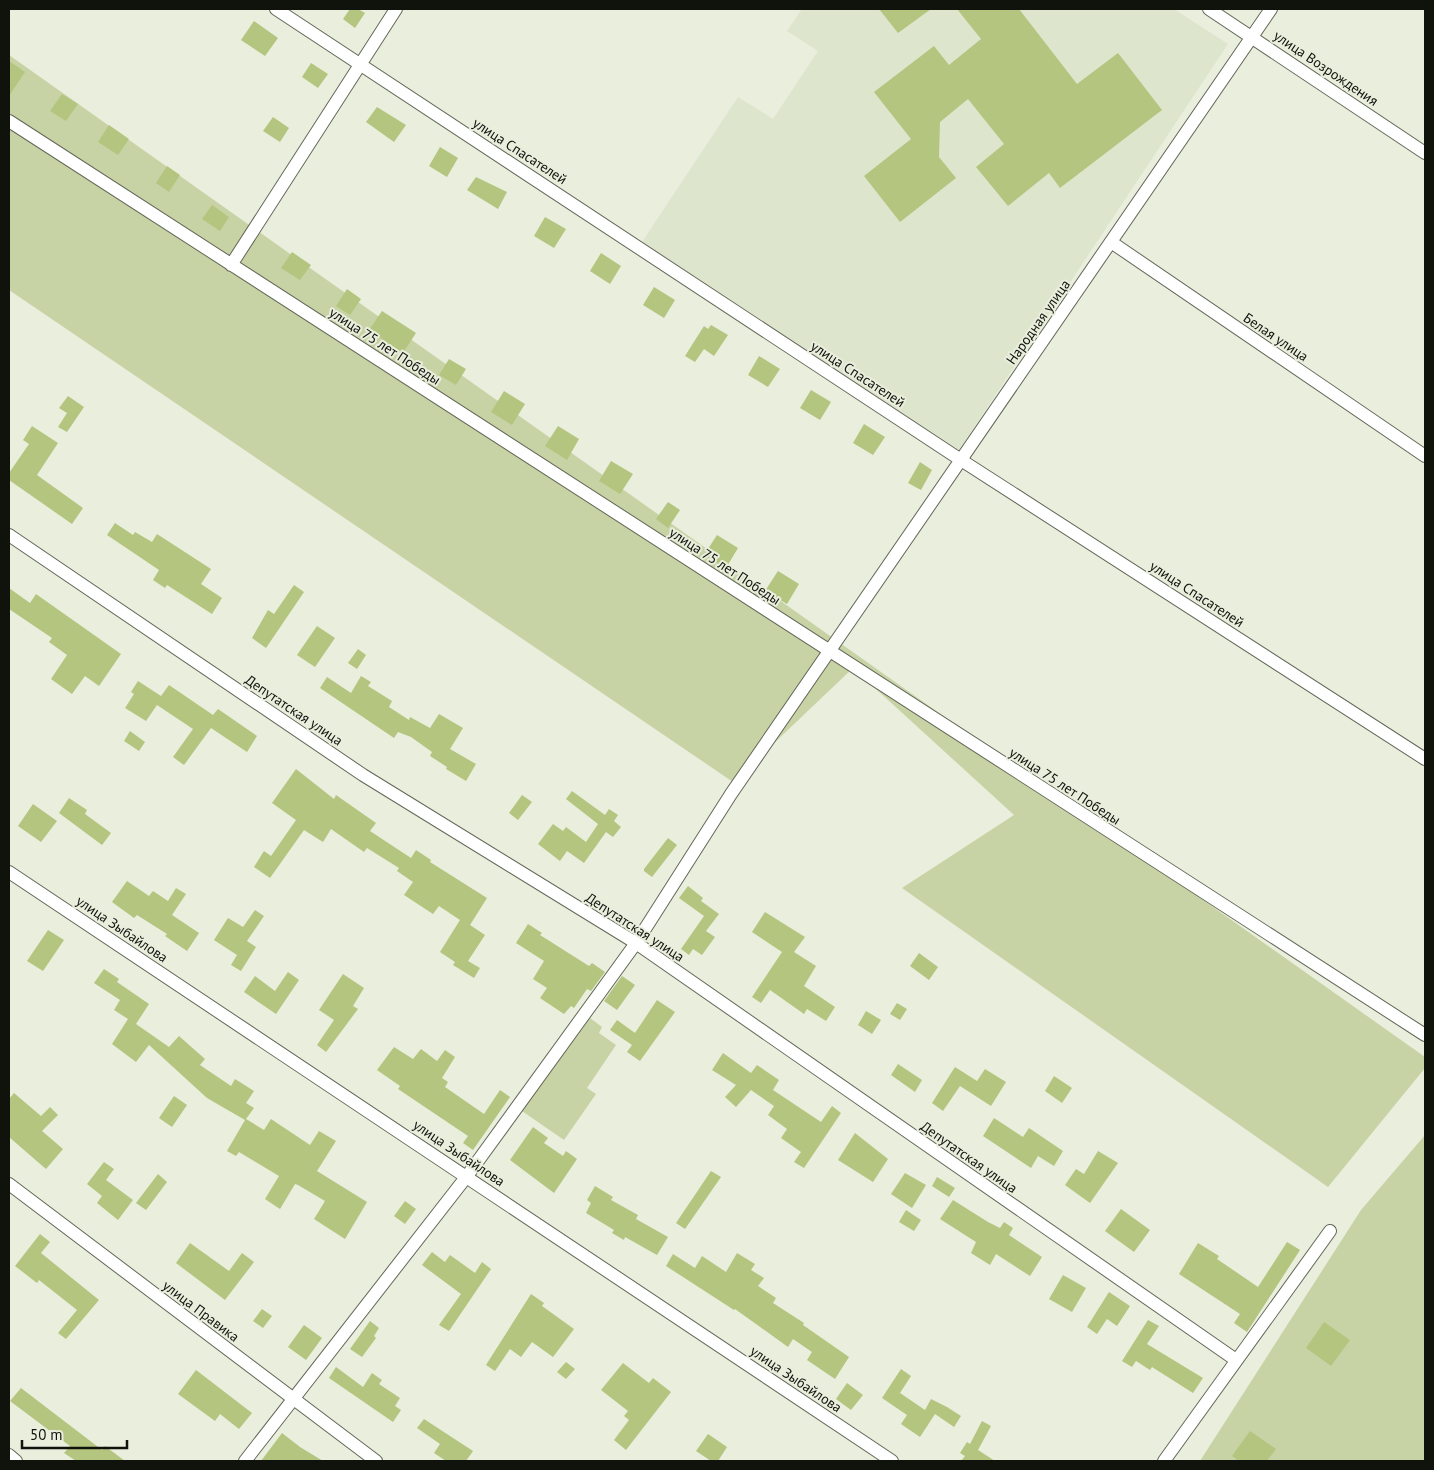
<svg xmlns="http://www.w3.org/2000/svg" width="1434" height="1470" font-family="'PT Sans',sans-serif">
<rect width="100%" height="100%" fill="#e9eedd"/>
<path fill="#dee5cd" d="M802,9H1174L1228,44L959,450L642,242L738,97L773,119L818,51L787,31Z"/>
<path fill="#c7d3a5" d="M9,55L1425,1057V1068L1328,1187L902,888L1014,815L853,668L733,782L9,290Z
M590,1018L602,1027L599,1033L616,1045L587,1088L596,1094L564,1140L522,1111Z
M1425,1135V1461H1200L1361,1210Z"/>
<path fill="#b4c57f" d="M350,9H358L365,13L355,28L343,19Z
M879,9H931L898,33Z
M957,9H1019L1077,84L1118,53L1162,110L1060,188L1049,173L1008,206L976,167L1004,144L968,99L940,122L939,157L956,178L900,222L864,176L911,139L874,92L934,46L949,65L981,39Z
M254,21L278,38L265,56L241,40Z
M9,61L25,72L9,96Z
M311,63L328,74L318,88L302,77Z
M62,94L78,104L66,121L50,111Z
M377,107L406,125L394,142L366,122Z
M273,117L289,128L280,142L263,131Z
M109,125L129,139L118,155L98,142Z
M440,147L458,158L447,177L429,166Z
M167,166L180,175L169,192L156,183Z
M476,177L507,192L498,209L467,190Z
M212,205L229,217L220,231L202,219Z
M545,217L566,229L554,248L534,236Z
M292,252L311,265L300,280L281,268Z
M601,253L621,266L610,284L590,271Z
M654,287L675,300L664,318L643,305Z
M347,289L361,299L350,315L336,306Z
M382,311L416,333L403,353L369,330Z
M711,325L728,335L714,356L704,349L695,362L685,356L704,326L708,329Z
M759,356L780,369L768,387L748,375Z
M449,359L466,369L456,385L439,375Z
M811,390L831,402L820,420L800,408Z
M504,391L525,404L512,425L491,412Z
M68,396L84,407L67,432L58,427L67,413L59,408Z
M864,424L885,437L873,455L853,443Z
M32,426L58,443L37,475L83,508L72,524L9,480V473L29,444L23,440Z
M558,426L579,439L567,460L545,446Z
M611,461L633,474L620,494L599,481Z
M920,462L932,470L921,490L908,483Z
M668,502L680,510L668,528L656,519Z
M115,523L133,535L135,532L152,542L157,534L211,569L201,584L222,598L212,614L167,585L165,588L153,580L159,570L107,535Z
M717,535L738,548L726,568L704,555Z
M778,571L799,584L787,604L765,591Z
M294,585L304,592L266,648L252,638L268,610L274,614Z
M9,588L30,603L36,594L121,654L99,686L85,676L72,694L51,679L67,655L49,642L52,638L9,609Z
M317,626L335,638L315,667L297,655Z
M358,649L366,655L357,669L348,663Z
M361,676L371,682L368,686L392,701L389,707L409,720L410,717L430,728L439,714L463,728L450,749L476,764L466,781L446,769L447,767L430,756L432,752L411,737L398,732L394,738L320,688L327,677L351,693Z
M138,681L161,696L169,685L213,715L218,709L257,736L247,752L211,728L184,765L173,757L193,729L157,705L146,721L125,708L134,694L131,692Z
M130,731L145,742L139,751L124,741Z
M296,769L334,799L336,795L376,823L370,831L411,858L416,850L431,860L430,862L487,898L470,925L485,935L468,961L480,968L474,978L453,965L455,962L440,952L460,920L439,906L433,914L404,895L413,882L397,871L399,868L367,848L364,852L331,829L323,842L304,830L270,878L254,867L264,851L271,856L296,820L272,803Z
M572,791L605,815L609,809L618,815L614,821L621,827L613,837L606,832L584,863L567,851L560,861L538,844L553,824L563,831L566,827L586,842L598,824L566,799Z
M522,795L532,802L518,820L509,813Z
M69,798L87,810L85,814L111,833L102,845L59,813Z
M33,804L57,821L41,842L18,826Z
M668,838L677,845L652,877L644,871V869Z
M127,881L149,896L153,891L168,901L176,888L186,894L172,915L199,933L187,951L165,936L167,934L137,915L134,918L112,902Z
M688,886L703,898L701,901L719,914L706,931L715,937L702,955L693,949L689,955L681,949L704,916L679,898Z
M255,910L264,916L247,941L256,947L241,971L231,965L237,955L214,940L228,918L243,927Z
M765,912L805,937L794,952L816,966L804,986L835,1007L826,1021L807,1009L804,1014L770,990L761,1003L752,997L782,952L752,932Z
M528,924L542,933L540,935L589,966L592,963L605,972L591,991L587,989L574,1008L571,1006L564,1014L540,998L547,988L533,979L544,961L516,943Z
M48,930L64,940L43,971L27,961Z
M919,953L938,967L929,980L910,966Z
M104,969L119,979L117,982L149,1004L136,1024L169,1047L179,1036L205,1059L200,1065L231,1086L235,1079L254,1091L246,1103L254,1108L246,1119L264,1130L271,1119L310,1145L319,1131L336,1141L317,1171L367,1202L345,1239L314,1219L325,1201L298,1185L295,1184L280,1209L265,1199L279,1176L239,1152L236,1156L227,1151L245,1120L207,1098L149,1045L136,1062L112,1044L128,1019L114,1010L120,1000L94,983Z
M288,972L299,980L276,1014L244,992L255,976L275,991Z
M343,974L364,988L353,1006L358,1009L326,1052L317,1045L334,1020L319,1010Z
M622,976L635,985L617,1010L604,1001Z
M657,1000L675,1012L640,1061L627,1052L632,1045L610,1030L617,1020L635,1033Z
M897,1003L907,1009L900,1020L890,1014Z
M866,1011L881,1020L872,1034L858,1025Z
M394,1047L413,1059L421,1049L437,1061L445,1050L455,1057L442,1078L448,1082L445,1087L484,1114L500,1090L510,1097L473,1150L463,1143L468,1136L398,1089L400,1086L377,1070Z
M723,1053L751,1073L757,1065L779,1080L773,1090L821,1122L832,1106L841,1113L804,1168L794,1162L801,1152L781,1138L787,1129L768,1115L774,1106L751,1090L736,1107L725,1097L736,1085L712,1070Z
M898,1064L922,1080L915,1092L891,1075Z
M955,1067L977,1081L985,1069L1006,1082L991,1106L960,1086L943,1111L932,1103Z
M1054,1076L1072,1088L1062,1103L1045,1091Z
M14,1093L41,1116L50,1107L58,1115L42,1131L63,1149L46,1169L9,1137V1099Z
M174,1096L187,1105L172,1127L159,1118Z
M994,1118L1023,1137L1029,1128L1063,1151L1054,1166L1038,1156L1031,1168L983,1136Z
M533,1127L548,1138L544,1143L563,1156L566,1151L577,1159L554,1193L510,1160Z
M855,1133L888,1159L873,1182L838,1160Z
M1098,1151L1118,1163L1090,1203L1065,1185L1076,1169L1084,1174Z
M104,1162L114,1169L106,1180L133,1200L118,1220L97,1203L102,1196L87,1184Z
M711,1171L721,1177L685,1229L676,1223Z
M905,1173L926,1185L912,1208L891,1194Z
M158,1174L167,1182L146,1210L136,1203Z
M937,1177L955,1188L949,1197L932,1186Z
M595,1186L613,1197L611,1200L638,1215L636,1219L668,1237L657,1255L625,1237L624,1240L612,1233L614,1230L586,1213L591,1203L587,1200Z
M953,1200L988,1222L1000,1228L1004,1222L1013,1228L1009,1235L1042,1257L1030,1276L996,1254L990,1265L971,1253L976,1242L940,1219Z
M405,1201L416,1209L405,1224L394,1216Z
M1121,1209L1150,1230L1134,1252L1105,1231Z
M906,1210L921,1220L914,1231L899,1222Z
M40,1234L50,1242L41,1253L99,1300L66,1339L58,1333L77,1310L39,1280L37,1283L15,1266Z
M1287,1242L1300,1250L1247,1332L1234,1323L1240,1314L1179,1274L1198,1243L1219,1256L1217,1259L1258,1287Z
M190,1243L229,1271L242,1253L254,1262L225,1300L176,1263Z
M432,1252L445,1262L450,1255L475,1273L482,1262L491,1269L449,1331L439,1325L461,1294L422,1265Z
M737,1253L755,1264L751,1270L764,1278L758,1286L776,1298L773,1303L804,1323L803,1325L849,1357L835,1379L807,1360L812,1352L793,1339L788,1347L735,1309L734,1310L666,1266L673,1254L695,1268L702,1256L726,1272Z
M1063,1275L1086,1288L1072,1312L1049,1299Z
M1109,1292L1130,1306L1117,1326L1107,1319L1097,1334L1087,1327Z
M531,1294L544,1303L542,1306L574,1329L553,1357L532,1342L521,1357L510,1349L495,1371L486,1365Z
M262,1309L272,1316L263,1328L253,1321Z
M1148,1320L1159,1326L1147,1344L1203,1378L1193,1393L1152,1367L1150,1370L1136,1361L1132,1367L1122,1361Z
M370,1321L379,1328L374,1336L376,1338L362,1357L350,1349Z
M1324,1322L1350,1340L1331,1366L1306,1348Z
M304,1325L322,1338L306,1360L288,1347Z
M566,1362L575,1369L566,1379L557,1372Z
M623,1363L649,1383L653,1378L671,1392L626,1450L614,1440L629,1420L624,1416L628,1411L601,1390Z
M336,1367L363,1387L372,1373L382,1380L379,1384L400,1398L395,1406L401,1410L393,1422L329,1378Z
M901,1369L911,1376L900,1393L925,1410L931,1399L947,1407L961,1416L954,1427L935,1414L920,1437L901,1424L907,1415L882,1398Z
M196,1370L252,1413L239,1429L220,1414L215,1421L178,1394Z
M847,1383L863,1395L851,1410L836,1399Z
M21,1388L102,1450L105,1446L125,1461H76L64,1453L70,1446L10,1401Z
M424,1419L473,1451L466,1461H446L434,1453L440,1444L417,1428Z
M982,1421L991,1426L978,1450L995,1461H961L965,1456L960,1453L967,1442L970,1444Z
M1250,1431L1276,1449L1267,1461H1239L1232,1456Z
M282,1433L300,1447L323,1461H261Z
M708,1434L727,1447L718,1461H711L696,1451Z"/>
<g fill="none" stroke-linecap="round" stroke-linejoin="round">
<g stroke="#636758" stroke-width="14">
<path id="minor" d="M276,9L961,460L1425,759
M1209,9L1425,153
M9,121L1425,1035
M1111,242L1425,456
M231,265L396,9
M9,535L363,775L636,943L1236,1360
M9,872L892,1461
M9,1184L376,1461
M9,1455L16,1461
M245,1461L467,1176L636,943L731,794L1271,9
M1164,1461L1330,1231"/>
</g>
<use href="#minor" stroke="#fff" stroke-width="12"/>
</g>
<g text-anchor="middle" stroke-width="4" stroke-linejoin="round" paint-order="stroke">
<g font-size="14" fill="#10120c" stroke="#e9eedd">
<text transform="translate(1326 68) rotate(34)" y="5">улица Возрождения</text>
<text transform="translate(520 151) rotate(33)" y="5">улица Спасателей</text>
<text transform="translate(1038 322) rotate(-55)" y="5">Народная улица</text>
<text transform="translate(1276 337) rotate(34)" y="5">Белая улица</text>
<text transform="translate(385 346) rotate(33)" y="5">улица 75 лет Победы</text>
<text transform="translate(858 374) rotate(33)" y="5">улица Спасателей</text>
<text transform="translate(725 566) rotate(33)" y="5">улица 75 лет Победы</text>
<text transform="translate(1197 594) rotate(33)" y="5">улица Спасателей</text>
<text transform="translate(294 710) rotate(34)" y="5">Депутатская улица</text>
<text transform="translate(1065 786) rotate(33)" y="5">улица 75 лет Победы</text>
<text transform="translate(635 927) rotate(33)" y="5">Депутатская улица</text>
<text transform="translate(122 929) rotate(34)" y="5">улица Зыбайлова</text>
<text transform="translate(459 1153) rotate(34)" y="5">улица Зыбайлова</text>
<text transform="translate(969 1157) rotate(35)" y="5">Депутатская улица</text>
<text transform="translate(201 1311) rotate(37)" y="5">улица Правика</text>
<text transform="translate(796 1379) rotate(34)" y="5">улица Зыбайлова</text>
</g>
</g>
<rect width="1434" height="1470" fill="none" stroke="#10120c" stroke-width="20"/>
<path d="M22 1440v8h105v-8" fill="none" stroke="#10120c" stroke-width="2.5"/>
<text x="30" y="1440" font-size="15" fill="#10120c" stroke="#e9eedd" stroke-width="4" paint-order="stroke">50 m</text>
</svg>
